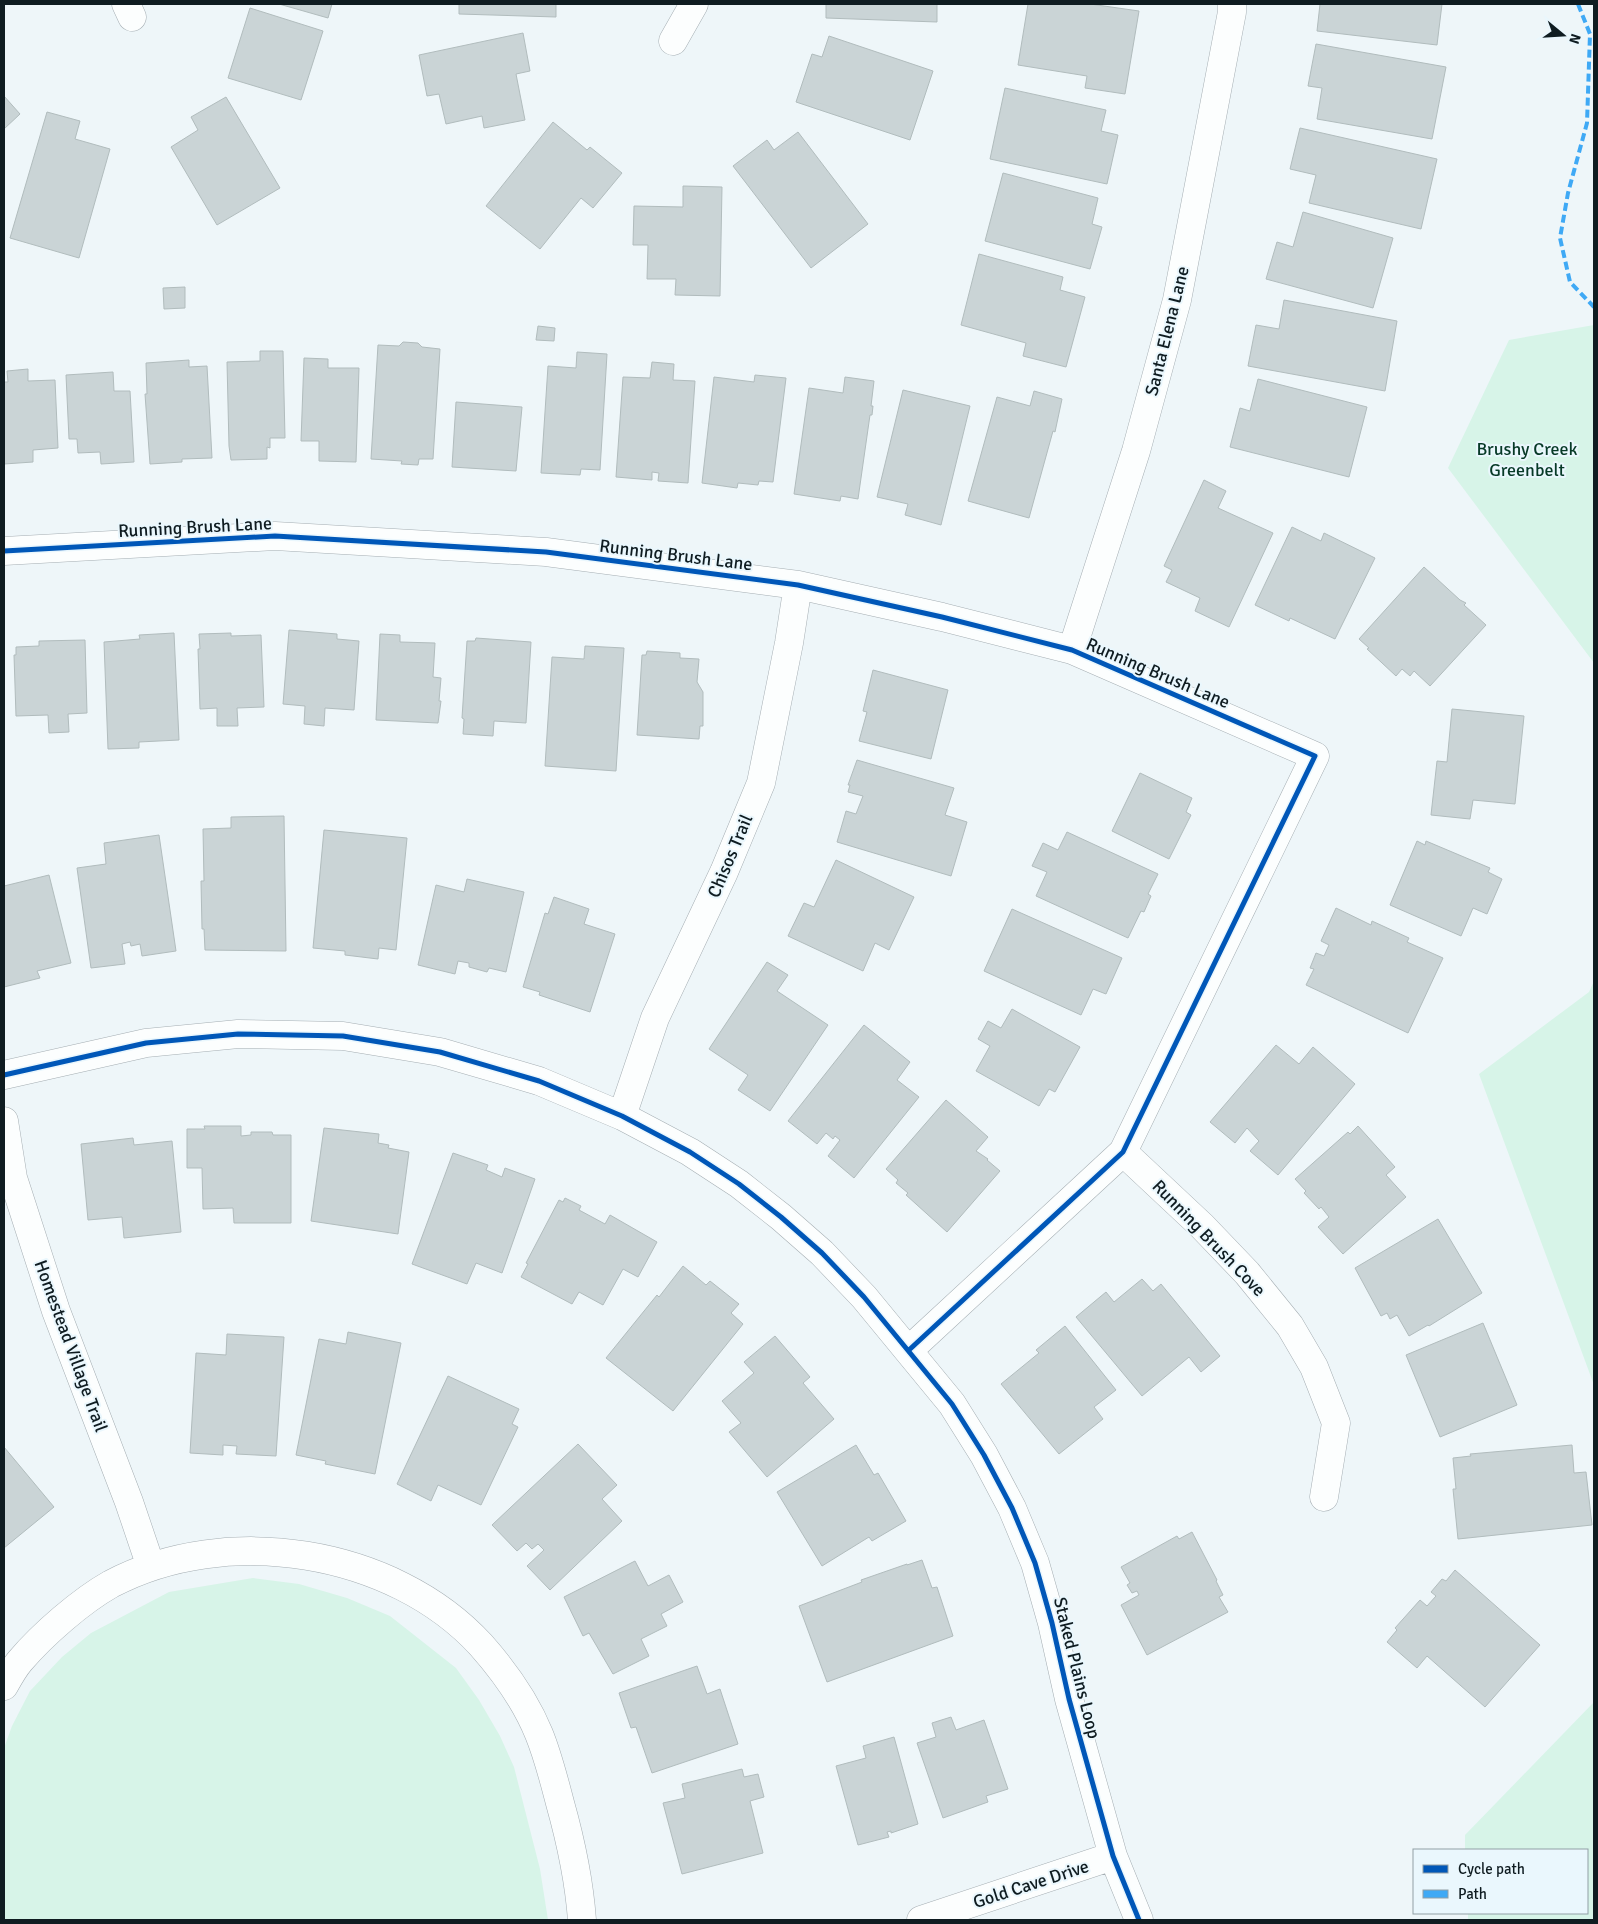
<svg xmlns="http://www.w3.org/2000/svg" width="1598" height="1924" font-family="Signika,sans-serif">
<rect width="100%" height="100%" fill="#eef6f9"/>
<path fill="#d7f4e8" d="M1594,325V663L1448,468L1509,340Z
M1594,981V1385L1479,1074L1589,992Z
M253,1578L299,1584L347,1598L390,1616L456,1668L479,1700L500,1736L514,1767L540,1869L548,1920H4V1748L12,1726L30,1691L62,1657L91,1633L169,1592Z
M1594,1702V1920H1468V1913H1587V1850H1465V1835Z"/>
<path fill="#cad4d6" stroke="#b1bcbd" d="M279,4H332L328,18Z
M459,4H556V17L459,14Z
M826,4H937V22L826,18Z
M1028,4H1090L1139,11L1125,94L1085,88L1087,76L1018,65Z
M1320,4H1442L1437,45L1317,31Z
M250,8L323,31L301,100L228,78Z
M523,33L530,71L516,74L525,120L484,128L482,116L446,124L439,94L427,96L419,55Z
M829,36L933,71L910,140L796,102L812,54L822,57Z
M1316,44L1446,67L1432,139L1317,119L1322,88L1308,86Z
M1005,88L1106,110L1101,131L1118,135L1107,184L990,159Z
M4,96L20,114L4,129Z
M226,97L280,188L217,225L171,147L198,130L191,117Z
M47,112L80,121L75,139L110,149L79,258L10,238Z
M553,122L587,150L590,147L622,173L593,208L581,198L540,249L486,206Z
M1300,128L1437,159L1421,229L1309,203L1316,175L1290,169Z
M798,132L868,224L811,268L733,166L767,140L774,150Z
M1003,173L1098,198L1092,224L1102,227L1090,269L985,241Z
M683,186L722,187L720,296L675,295L676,279H647L648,245H633L634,206L683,207Z
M1303,212L1393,238L1373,308L1266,279L1277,242L1293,247Z
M979,254L1063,277L1060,290L1085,297L1066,367L1023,356L1026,343L961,325Z
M185,287V308L164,309L163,288Z
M1284,300L1397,321L1385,391L1248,366L1256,325L1279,329Z
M538,326L555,328L554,341L536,340Z
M403,342L418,343L422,347L440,349L433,459H419L418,465L401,464L402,461L371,459L378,345L399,346Z
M260,351H283L285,438H270V448L267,447V459L231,460L229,446L227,362L260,361Z
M577,352L607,354L600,470L581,469L580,475L541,473L548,366L576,368Z
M304,358L328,359V368H359L356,462L319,461V441H301Z
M189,360V367L207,366L212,458L182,459V462L150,464L145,394H147L146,363Z
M652,362L674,364L673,380L695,381L688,483L658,481L659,473L652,472V480L616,477L623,377L650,378Z
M28,369V381L55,380L58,448L33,450V462L4,464V382H8L7,371Z
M113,372L114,391H130L134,462L101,464L100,452L78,453L77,439H69L66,375Z
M755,375L786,378L773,482L759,481L758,485L738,483L737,488L702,483L714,377L754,382Z
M845,377L874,381L871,406H873L872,415H870L858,499L841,496L840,501L794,494L809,388L843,393Z
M1258,379L1367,407L1349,477L1230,447L1240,408L1250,411Z
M903,390L970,406L941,525L905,515L908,504L877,497Z
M1034,391L1062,399L1055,432L1053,431L1029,518L968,501L997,397L1030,406Z
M456,402L522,407L516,471L452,467Z
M1204,480L1226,491L1218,508L1273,533L1229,627L1195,611L1200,598L1166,582L1172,570L1164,566Z
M1292,527L1321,541L1324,533L1375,558L1335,639L1290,618L1289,621L1255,605Z
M1424,567L1460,600L1466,603L1464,605L1486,625L1430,686L1414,671L1410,676L1402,669L1396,676L1367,649L1369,648L1359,639Z
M289,630L337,634V639L359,641L354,710L325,708L324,726L304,724L305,706L283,704Z
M174,633L179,740L139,742V748L108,749L104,642L140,639L139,635Z
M231,633V636L261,635L264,707L237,708L238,726H217V708L200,709L198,649H200L199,634Z
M380,634L400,635V642L435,643L433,677L441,678L439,701H441L438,723L376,720Z
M476,638L531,642L526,723L494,721L493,736L463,734L464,719L462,718L467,641H475Z
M85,640L87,713L68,714L69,732L49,733L48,715L16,716L14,655H16V647L39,646V641Z
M585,646L624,648L616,771L545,766L552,657L584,659Z
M647,651L680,653V658L699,659L697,682L703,692V726H700L699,739L637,735L642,655H646Z
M873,670L948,690L931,759L859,741L867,712L863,711Z
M1452,709L1524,716L1515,804L1473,800L1470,819L1431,815L1437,761L1447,762Z
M857,760L954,788L945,815L967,822L951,876L837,842L846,811L856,814L863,796L848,792L850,785H848Z
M1140,773L1192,798L1186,812L1191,815L1169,859L1112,831Z
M284,816L286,951L205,950L204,929H202L201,881H204L203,829L231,828V817Z
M324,830L407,838L396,950L379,948L378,959L345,955V951L313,948Z
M1067,832L1158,874L1148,894L1151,896L1144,912L1141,911L1128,938L1036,896L1047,872L1032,866L1043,843L1058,850Z
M159,835L176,951L142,956L140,944L131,946L130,942L122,944L125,964L91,968L77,868L106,864L104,843Z
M1417,841L1425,845L1426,841L1490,868L1488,872L1502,879L1487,914L1473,908L1461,936L1390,905Z
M836,860L914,897L889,950L875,943L863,971L788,936L804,903L814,907Z
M49,875L71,963L37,971L40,978L4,987V886Z
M467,879L524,892L506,972L489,968L487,972L469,967V963L458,961L455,974L418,965L436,885L464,892Z
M554,897L589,909L584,924L615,934L590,1012L539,995L540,992L523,987L545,913L548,914Z
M1336,908L1371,925L1372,921L1409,938L1407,942L1443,958L1408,1033L1306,985L1314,969L1310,968L1316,953L1324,956L1329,945L1321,941Z
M1012,909L1122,958L1106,994L1093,989L1081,1015L984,971Z
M767,962L788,975L777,991L828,1025L770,1111L738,1090L748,1075L709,1049Z
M1012,1009L1080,1047L1055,1092L1049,1089L1039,1106L976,1071L990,1046L978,1039L988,1021L1001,1028Z
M864,1025L910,1062L897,1080L919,1097L854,1178L828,1156L840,1140L835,1136L833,1139L826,1133L817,1144L788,1121Z
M1276,1045L1299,1064L1313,1047L1355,1084L1278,1175L1250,1151L1259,1141L1247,1128L1235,1143L1210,1122Z
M946,1100L988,1137L976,1151L988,1159L987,1160L1000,1171L947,1232L906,1195L908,1193L896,1183L898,1180L886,1169Z
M204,1126H241V1136L251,1135V1132H272L273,1135H291V1223H234L233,1208L203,1209L202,1168H187V1129H205Z
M1358,1126L1395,1167L1386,1175L1406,1197L1343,1254L1318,1227L1329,1217L1321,1207L1319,1209L1304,1193L1306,1191L1295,1179L1348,1132L1350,1134Z
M324,1128L379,1134L378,1143L389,1145L388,1148L409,1152L398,1234L311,1221Z
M133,1138L134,1145L172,1141L181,1232L124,1238L122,1217L88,1220L81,1144Z
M453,1153L488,1165L486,1170L502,1177L505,1168L535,1179L502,1273L476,1263L467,1284L412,1264Z
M565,1198L581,1206L579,1210L605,1224L610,1215L657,1242L638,1277L623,1269L603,1305L579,1292L572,1304L521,1277L528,1264L526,1263L559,1200L563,1202Z
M1438,1219L1482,1293L1429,1326L1428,1325L1409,1336L1397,1315L1390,1319L1387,1313L1381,1316L1355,1268Z
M683,1266L706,1285L710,1281L739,1304L731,1313L743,1324L673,1411L606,1358L657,1295L659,1297Z
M1142,1279L1153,1291L1161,1284L1220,1356L1201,1372L1189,1357L1142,1396L1076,1317L1106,1292L1114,1302Z
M1483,1323L1517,1405L1440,1437L1406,1355Z
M1065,1326L1116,1390L1094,1407L1103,1419L1059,1454L1001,1384L1039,1353L1036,1350Z
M348,1332L401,1343L375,1474L325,1464L326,1461L296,1455L319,1339L346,1344Z
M227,1334L284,1337L276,1456L236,1454L237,1446L223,1445V1455L190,1453L196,1353L226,1355Z
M775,1336L810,1377L803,1383L834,1419L767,1477L729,1432L741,1423L722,1401L754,1373L744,1362Z
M448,1376L519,1409L512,1424L518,1427L481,1505L438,1485L431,1501L397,1484Z
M578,1444L617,1485L602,1499L622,1521L550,1590L527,1566L544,1550L538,1544L532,1549L526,1543L517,1551L492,1525Z
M856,1445L874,1475L878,1473L906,1521L872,1541L869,1537L822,1566L777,1492Z
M1572,1445L1574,1473L1586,1472L1592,1525L1458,1539L1453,1489H1456L1453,1458L1471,1456L1470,1454Z
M4,1447L54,1507L4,1548Z
M1192,1532L1217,1580L1216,1581L1223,1595L1219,1597L1228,1612L1147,1655L1121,1605L1139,1595L1137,1591L1132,1593L1127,1585L1130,1583L1121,1567L1177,1536L1179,1539Z
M922,1560L932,1588L937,1587L953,1636L827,1682L799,1606L862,1582L861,1580L907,1564V1565Z
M635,1561L648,1586L669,1575L683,1602L661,1614L667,1626L641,1639L649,1656L613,1674L589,1633L583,1636L564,1597Z
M1455,1570L1540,1645L1485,1707L1427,1656L1417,1668L1387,1642L1397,1630L1395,1628L1420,1600L1427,1606L1436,1596L1431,1592L1442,1579L1446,1581Z
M697,1666L707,1694L720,1689L738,1744L652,1773L636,1727L631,1728L619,1693Z
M951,1717L956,1730L984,1720L1008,1789L986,1796L988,1802L943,1818L917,1743L936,1737L932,1723Z
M894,1737L918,1824L891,1833V1831L887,1832L889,1837L858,1845L836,1766L866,1758L863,1746Z
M742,1769L744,1777L758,1774L764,1797L750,1801L763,1853L682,1874L663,1803L685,1798L682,1784Z"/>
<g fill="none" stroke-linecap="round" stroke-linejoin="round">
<g stroke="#a5aeb3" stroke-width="29">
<path id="minor" d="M126,4L132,17
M673,41L694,4
M4,551L275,536L546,552L798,585L942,617L1072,650L1315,756L1123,1152L909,1350
M1072,650L1136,451L1177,300L1232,12V4
M4,1075L146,1043L238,1034L343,1036L440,1052L539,1081L622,1116L690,1152L739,1184L781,1217L822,1253L864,1297L952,1404L984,1455L1012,1508L1035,1563L1052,1623L1069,1699L1113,1856L1139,1920
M622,1116L655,1018L724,872L761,783L789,643L798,585
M4,1121L13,1178L56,1311L129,1502L151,1567
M1123,1152L1202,1226L1247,1273L1290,1326L1314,1367L1336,1423L1324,1497
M4,1686C9,1677 14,1668 20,1661C43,1634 81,1601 111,1584C226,1523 393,1549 481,1645C504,1671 526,1702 539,1734C548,1756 554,1780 560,1803C571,1842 579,1880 582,1920
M921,1920L1113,1856"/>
</g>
<use href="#minor" stroke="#fcfefe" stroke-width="28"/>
<path stroke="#3fa9f5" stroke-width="4" stroke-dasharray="8 4" stroke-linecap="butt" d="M1578,4L1590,34L1587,123L1568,193L1560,238L1570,282L1594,307"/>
<g stroke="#eaf7fd" stroke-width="8">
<path id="cycleway" d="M4,551L275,536L546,552L798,585L942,617L1072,650L1315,756L1123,1152L909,1350
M4,1075L146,1043L238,1034L343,1036L440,1052L539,1081L622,1116L690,1152L739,1184L781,1217L822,1253L864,1297L952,1404L984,1455L1012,1508L1035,1563L1052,1623L1069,1699L1113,1856L1139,1920"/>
</g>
<use href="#cycleway" stroke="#0057b8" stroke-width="5"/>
</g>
<g text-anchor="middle" stroke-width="4" stroke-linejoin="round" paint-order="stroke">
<g font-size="18" fill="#0f1c21" stroke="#eaf7fd">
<text transform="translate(1167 331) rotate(-76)" y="6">Santa Elena Lane</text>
<text transform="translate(195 527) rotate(-3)" y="6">Running Brush Lane</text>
<text transform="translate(676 555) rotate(7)" y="6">Running Brush Lane</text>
<text transform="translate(1158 673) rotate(23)" y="6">Running Brush Lane</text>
<text transform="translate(730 856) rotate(-67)" y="6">Chisos Trail</text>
<text transform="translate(1209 1238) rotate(46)" y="6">Running Brush Cove</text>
<text transform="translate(71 1346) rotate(70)" y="6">Homestead Village Trail</text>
<text transform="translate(1077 1668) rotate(76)" y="6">Staked Plains Loop</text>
<text transform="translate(1031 1884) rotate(-18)" y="6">Gold Cave Drive</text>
</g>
<g font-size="18" fill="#073a27" stroke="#eaf7fd">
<text x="1527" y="455">Brushy Creek<tspan x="1527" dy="21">Greenbelt</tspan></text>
</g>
</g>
<rect width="1598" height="1924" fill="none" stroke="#0f1c21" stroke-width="10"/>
<rect x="1413" y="1849" width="175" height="65" fill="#eaf7fd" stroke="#929fa5"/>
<rect x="1423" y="1865" width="25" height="8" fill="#0057b8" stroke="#929fa5"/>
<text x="1458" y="1874" font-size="15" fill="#0f1c21">Cycle path</text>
<rect x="1423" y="1890" width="25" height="8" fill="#3fa9f5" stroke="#929fa5"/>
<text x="1458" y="1899" font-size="15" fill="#0f1c21">Path</text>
<g transform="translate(1563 35) rotate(108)" stroke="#eaf7fd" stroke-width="4" paint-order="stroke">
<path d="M0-4L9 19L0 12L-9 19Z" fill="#0f1c21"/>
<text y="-8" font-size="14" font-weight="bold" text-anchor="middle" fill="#0f1c21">N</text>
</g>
</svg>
